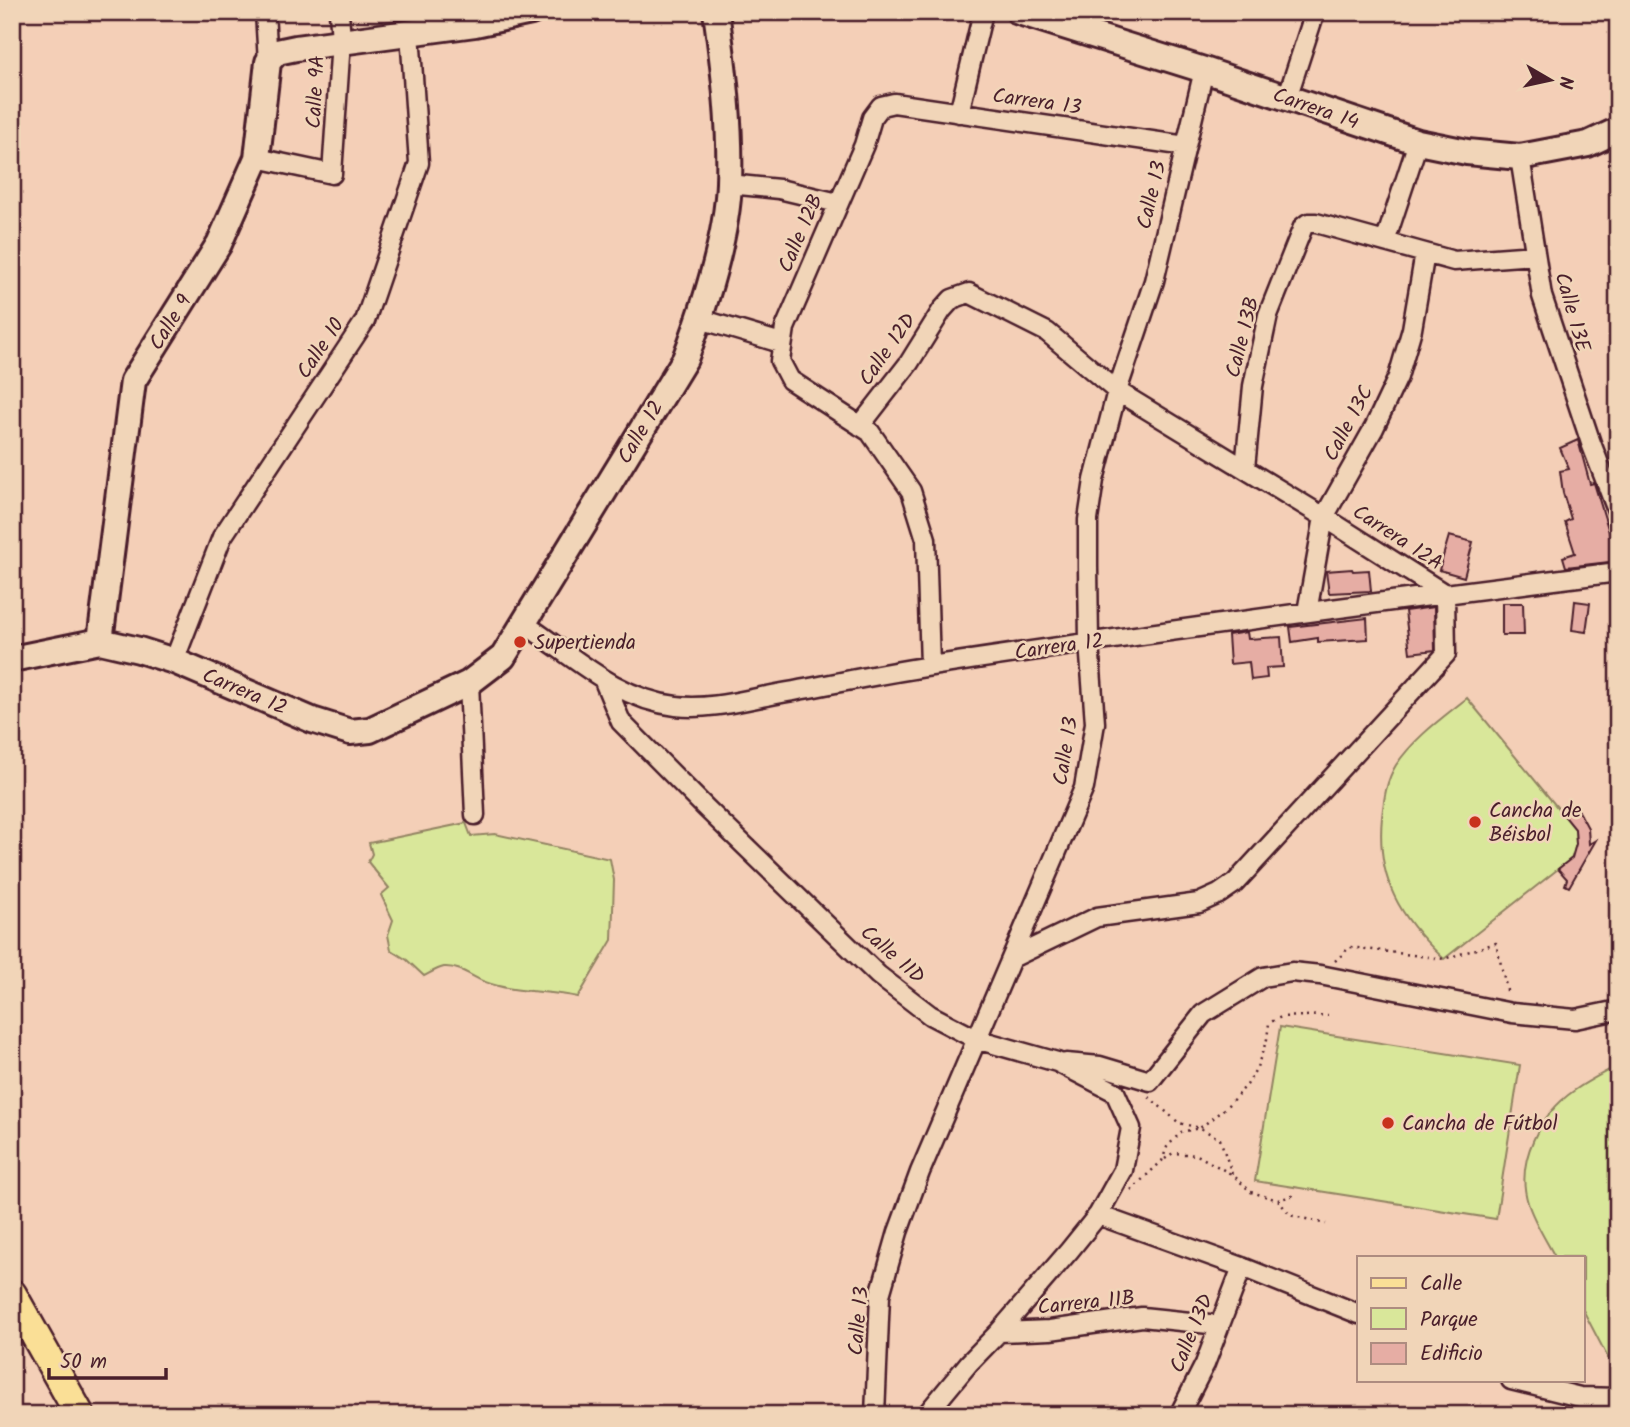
<svg xmlns="http://www.w3.org/2000/svg" width="1630" height="1427" font-family="Kalam,sans-serif">
<rect width="100%" height="100%" fill="#f4cfb7"/>
<filter id="ink" filterUnits="userSpaceOnUse"><feTurbulence type="fractalNoise" baseFrequency=".0143" numOctaves="2"/><feDisplacementMap in="SourceGraphic" scale="14" xChannelSelector="R" yChannelSelector="G"/><feConvolveMatrix kernelMatrix="1 2 1 2 8 2 1 2 1" color-interpolation-filters="sRGB"/></filter>
<g filter="url(#ink)">
<path fill="#d9e79a" stroke="#928362" stroke-width="2" d="M1467,698L1575,829L1576,844L1572,858L1444,959C1400,918 1376,879 1382,817C1384,799 1386,781 1396,765C1415,737 1441,719 1467,698Z
M466,823L471,836L495,834L610,859L614,880L612,940L578,997C548,990 514,993 485,982C472,977 460,966 444,967C438,968 430,973 424,976L407,960L391,950L388,935L393,920L381,895L389,888L368,862L372,854L369,843Z
M1280,1027L1520,1065L1496,1219L1255,1181Z
M1618,1065V1355L1609,1360L1583,1310V1257H1555C1546,1240 1534,1222 1528,1203C1515,1161 1540,1114 1575,1090C1589,1080 1604,1073 1618,1065Z"/>
<path fill="#e6ada4" stroke="#4a1f2b" stroke-width="2" d="M1578,440L1590,484L1594,483L1618,561L1566,567L1563,557L1575,553L1565,522L1571,519L1563,493L1560,471L1569,469L1560,448Z
M1449,536L1473,542L1464,577L1439,570Z
M1352,569L1353,571L1369,570L1371,591L1329,593L1326,571Z
M1575,601L1590,603L1586,632L1572,630Z
M1502,603H1523L1524,635H1502Z
M1434,607L1435,650L1410,653L1405,611Z
M1367,618L1368,639L1318,642V638L1292,642L1290,627Z
M1247,632L1248,639L1281,637L1283,667L1266,668L1267,678L1251,680L1249,662L1230,664L1228,635Z
M1575,804L1588,828L1589,844L1596,840L1569,887L1565,885L1567,879L1558,869L1572,858L1576,844L1575,829L1563,814Z"/>
<g fill="none" stroke-linecap="round" stroke-linejoin="round">
<g stroke="#4a1f2b" stroke-width="23">
<path id="street" d="M265,12L268,62
M1287,98L1315,12
M959,113L983,12
M1520,157L1542,296L1591,443L1618,513
M257,158L332,174L341,41L339,12
M729,184L779,189L838,203
M1385,242L1418,142
M700,319L781,343
M860,426L909,363L942,310L952,299L969,293L1047,332L1117,391L1324,517L1445,594L1446,654L1235,883L1219,894L1199,903L1097,917L1012,958
M1245,468L1253,386L1268,315L1303,227L1308,223H1316L1454,261L1535,255
M1307,612L1324,517L1374,428L1398,377L1412,329L1425,253
M523,623C572,655 616,699 676,706C710,710 744,700 777,694C833,684 888,672 944,664C1168,630 1393,600 1618,572
M174,661L222,537L365,321L419,163L410,33
M930,666L926,539L911,491L870,432L790,380L780,361L785,328L864,145L872,118L881,106L894,103L1186,146
M604,681L621,722L706,808L878,975L930,1015L976,1039L1057,1062L1115,1092L1131,1128L1123,1170L1098,1215L1069,1251L999,1332L969,1363L926,1415
M469,683L475,815
M1066,1063L1100,1066L1150,1081L1203,1014L1263,977L1292,972L1320,975L1512,1013L1575,1019L1618,1010
M1098,1215L1242,1267L1359,1314
M999,1332L1050,1330L1142,1317L1219,1325
M1511,1380L1580,1397L1618,1398
M875,1415L880,1295L898,1232L920,1172L1084,788L1095,723L1089,642L1088,567V520L1094,480L1117,391L1154,281L1204,70
M1179,1415L1205,1364L1242,1267"/>
</g>
<g stroke="#4a1f2b" stroke-width="30">
<path id="secondary" d="M1019,12L1204,70L1418,142L1467,152L1520,157L1588,144L1618,130
M100,641L133,381L219,244L257,158L268,62L277,52L296,48L475,24L531,12
M12,659L100,641L139,650L174,661L312,720L350,732L370,730L469,683L503,657L685,359C704,308 727,237 729,183C731,126 724,68 716,12"/>
</g>
<g stroke="#4a1f2b" stroke-width="33">
<path id="primary" d="M12,1294L80,1415"/>
</g>
<path stroke="#4a1f2b" stroke-width="2.5" stroke-dasharray="2 5" stroke-linecap="butt" d="M1335,961L1350,947L1444,959L1496,943L1508,995
M1149,1097L1179,1123L1200,1128L1220,1139L1232,1174L1251,1192L1278,1200L1295,1195
M1165,1159L1173,1153L1197,1155L1231,1174
M1131,1190L1162,1161L1167,1147L1181,1132L1200,1128L1225,1108L1247,1085L1257,1067L1267,1039L1269,1023L1281,1017L1328,1015
M1278,1200L1290,1215L1326,1224"/>
<use href="#street" stroke="#f1d5b8" stroke-width="18"/>
<use href="#secondary" stroke="#f1d5b8" stroke-width="24"/>
<use href="#primary" stroke="#fadf96" stroke-width="28"/>
</g>
</g>
<g fill="#c8321e" stroke="#f1d5b8" stroke-width="2.5">
<circle cx="520" cy="642" r="7"/>
<circle cx="1475" cy="822" r="7"/>
<circle cx="1388" cy="1123" r="7"/>
</g>
<g text-anchor="middle" stroke-width="5" stroke-linejoin="round" paint-order="stroke">
<g font-size="21" fill="#4a1f2b" stroke="#f1d5b8">
<text transform="translate(315 92) rotate(-87)" y="7">Calle 9A</text>
<text transform="translate(1037 101) rotate(8)" y="7">Carrera 13</text>
<text transform="translate(1316 108) rotate(19)" y="7">Carrera 14</text>
<text transform="translate(1151 195) rotate(-77)" y="7">Calle 13</text>
<text transform="translate(800 233) rotate(-67)" y="7">Calle 12B</text>
<text transform="translate(1573 312) rotate(74)" y="7">Calle 13E</text>
<text transform="translate(170 322) rotate(-58)" y="7">Calle 9</text>
<text transform="translate(1242 337) rotate(-76)" y="7">Calle 13B</text>
<text transform="translate(320 348) rotate(-56)" y="7">Calle 10</text>
<text transform="translate(887 349) rotate(-55)" y="7">Calle 12D</text>
<text transform="translate(1348 423) rotate(-62)" y="7">Calle 13C</text>
<text transform="translate(640 432) rotate(-59)" y="7">Calle 12</text>
<text transform="translate(1398 537) rotate(33)" y="7">Carrera 12A</text>
<text transform="translate(1059 646) rotate(-8)" y="7">Carrera 12</text>
<text transform="translate(245 691) rotate(23)" y="7">Carrera 12</text>
<text transform="translate(1065 751) rotate(-81)" y="7">Calle 13</text>
<text transform="translate(893 954) rotate(41)" y="7">Calle 11D</text>
<text transform="translate(1086 1302) rotate(-6)" y="7">Carrera 11B</text>
<text transform="translate(858 1321) rotate(-85)" y="7">Calle 13</text>
<text transform="translate(1191 1333) rotate(-68)" y="7">Calle 13D</text>
</g>
<g font-size="21" fill="#4a1f2b" stroke="#f1d5b8" text-anchor="start">
<text x="534" y="649">Supertienda</text>
<text x="1489" y="817">Cancha de<tspan x="1489" dy="24">Béisbol</tspan></text>
<text x="1402" y="1130">Cancha de Fútbol</text>
</g>
</g>
<rect width="1630" height="1427" fill="none" stroke="#f1d5b8" stroke-width="42"/>
<rect x="21" y="21" width="1588" height="1385" fill="none" stroke="#4a1f2b" stroke-width="2.5" filter="url(#ink)"/>
<rect x="1357" y="1256" width="228" height="126" fill="#f1d5b8" stroke="#ae8c80" stroke-width="2"/>
<rect x="1371" y="1278" width="35" height="10" fill="#fadf96" stroke="#ae8c80" stroke-width="2"/>
<text x="1420" y="1290" font-size="21" fill="#4a1f2b">Calle</text>
<rect x="1371" y="1308" width="35" height="21" fill="#d9e79a" stroke="#ae8c80" stroke-width="2"/>
<text x="1420" y="1326" font-size="21" fill="#4a1f2b">Parque</text>
<rect x="1371" y="1343" width="35" height="21" fill="#e6ada4" stroke="#ae8c80" stroke-width="2"/>
<text x="1420" y="1360" font-size="21" fill="#4a1f2b">Edificio</text>
<g transform="translate(1550 80) rotate(99)" stroke="#f1d5b8" stroke-width="5" paint-order="stroke">
<path d="M0-5L12 26L0 18L-12 26Z" fill="#4a1f2b"/>
<text y="-10" font-size="19" font-weight="bold" text-anchor="middle" fill="#4a1f2b">N</text>
</g>
<path d="M49 1368v10h117v-10" fill="none" stroke="#4a1f2b" stroke-width="3.5"/>
<text x="60" y="1368" font-size="21" fill="#4a1f2b" stroke="#f1d5b8" stroke-width="5" paint-order="stroke">50 m</text>
</svg>
